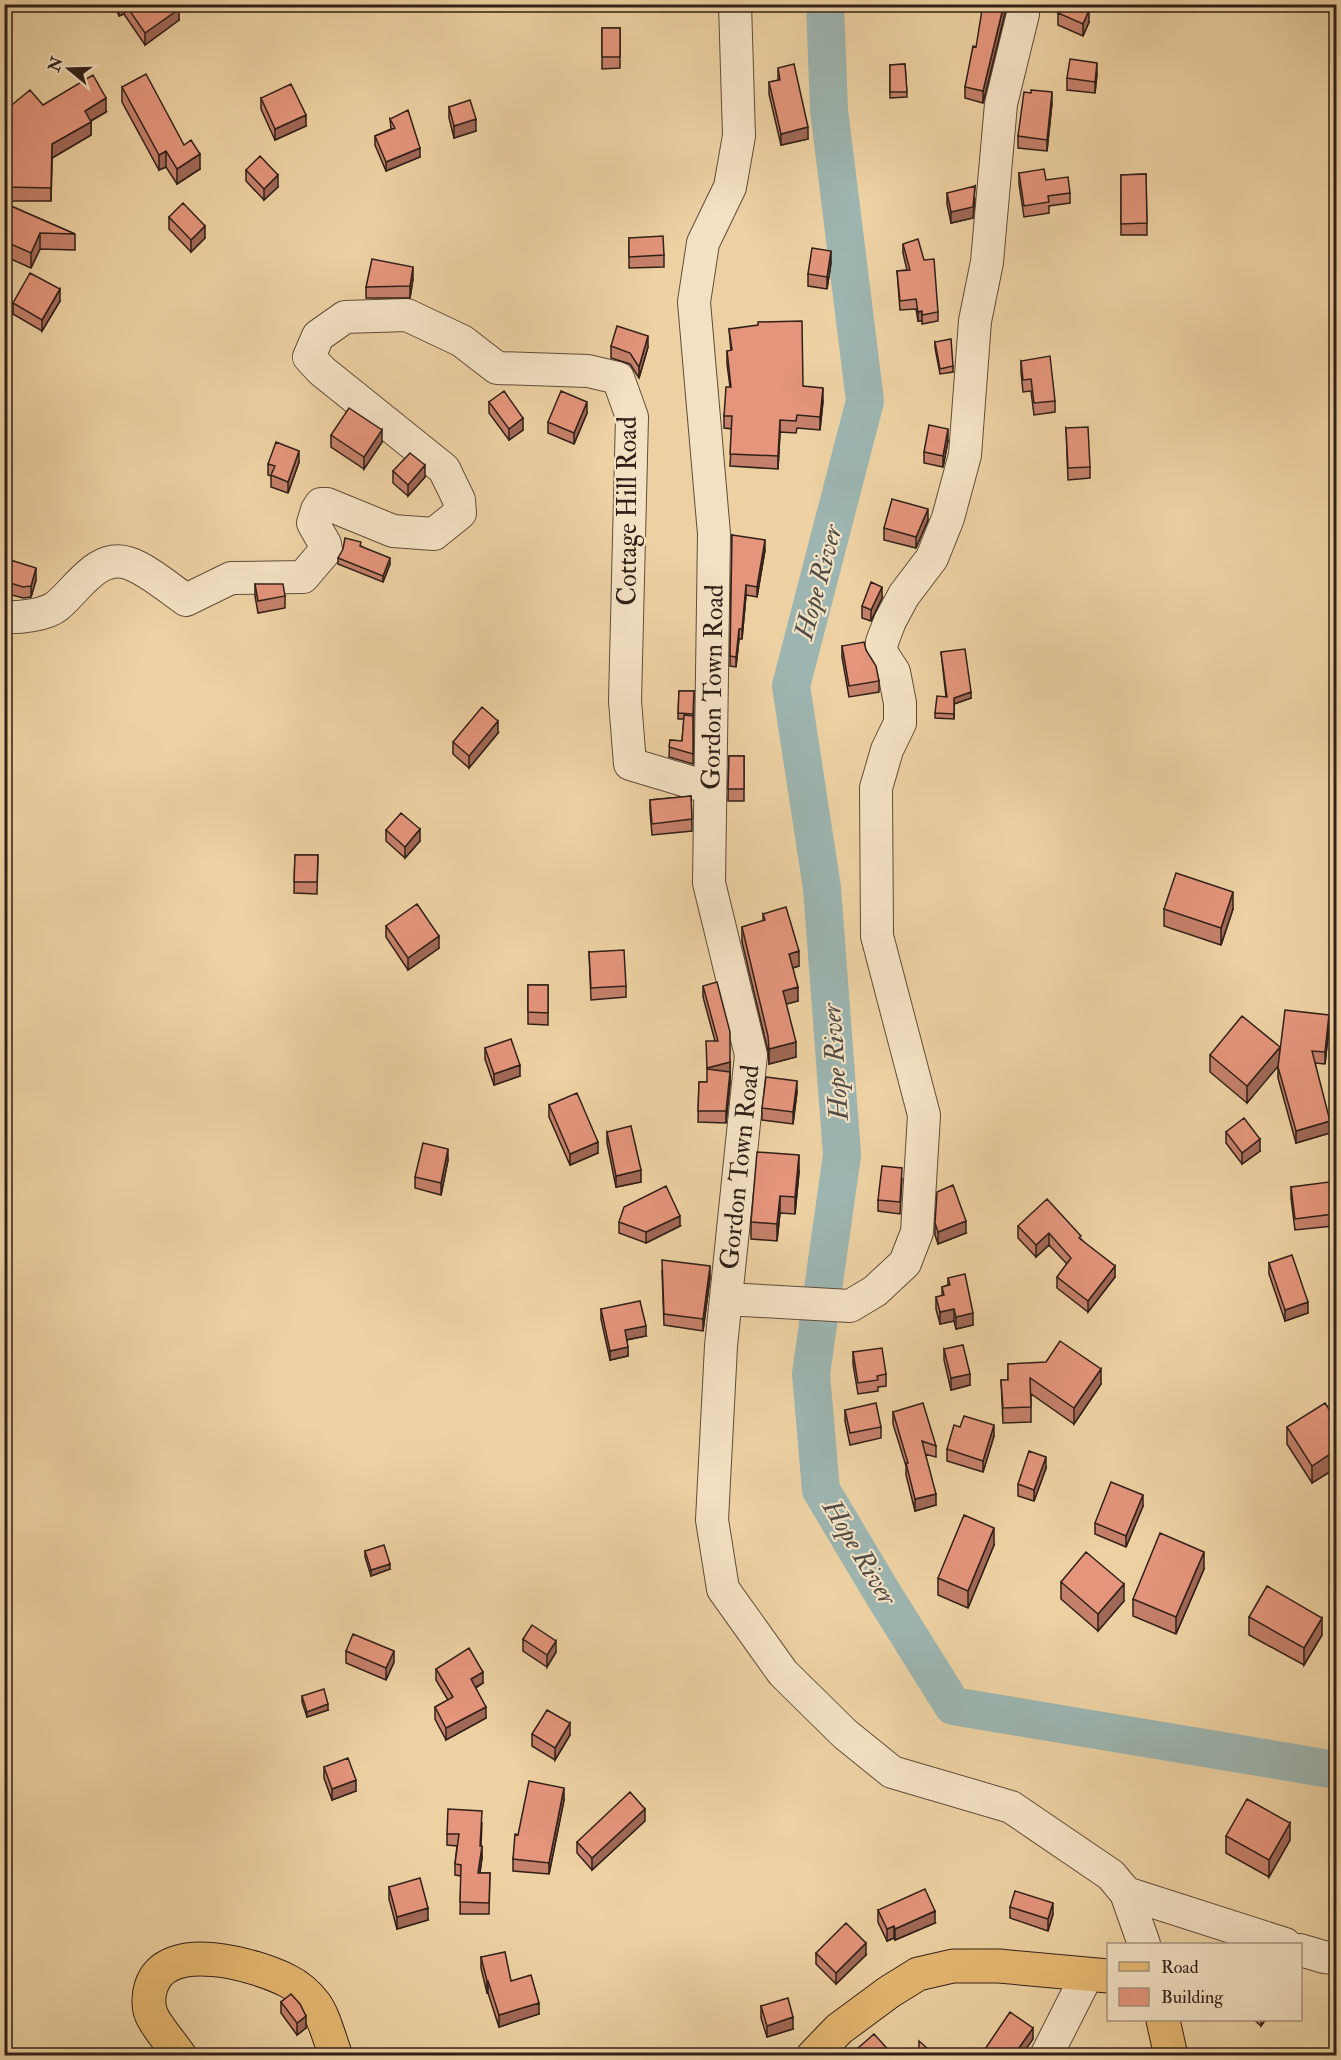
<svg xmlns="http://www.w3.org/2000/svg" width="1341" height="2060" font-family="'IM FELL Double Pica',serif">
<rect width="100%" height="100%" fill="#edd1a2"/>
<filter id="stains"><feTurbulence type="fractalNoise" baseFrequency=".00333" numOctaves="4"/><feColorMatrix values="0 0 0 0 .2 0 0 0 0 .09 0 0 0 0 .02 0 0 0 .5 -.17"/></filter>
<radialGradient id="worn" r=".72"><stop offset=".6" stop-color="#630" stop-opacity="0"/><stop offset="1" stop-color="#630" stop-opacity=".3"/></radialGradient>
<g fill="none" stroke-linecap="round" stroke-linejoin="round">
<path stroke="#9db5b0" stroke-width="38" d="M825,4L829,110L865,401L791,686L822,888L842,1155L811,1374L821,1490L883,1594L953,1706L1336,1770"/>
<g stroke="#604c3b" stroke-width="34">
<path id="minor" d="M735,4L739,136L730,187L703,243L694,302L714,534L709,883L751,1055L721,1346L712,1520L723,1589L783,1673L845,1734L892,1772L1011,1807L1111,1875L1126,1893L1144,1944
M4,617C19,618 46,615 57,606C77,590 97,553 128,563C147,569 170,589 186,600L231,578L303,577L326,550L325,544L313,523L317,510L321,504H327L393,531L434,534L460,513L459,500L444,469L322,371L309,357L318,336L345,317L407,315L462,341L497,368L588,371L618,378L632,417L625,701L630,764L710,788
M726,1299L850,1306L875,1291L905,1263L917,1232L924,1115L877,936L876,788L887,750L900,723V703L894,672L881,652L882,642L890,621L904,595L932,558L948,518L965,455L975,321L987,262L1001,104L1023,14L1022,4
M1126,1893L1285,1944
M1300,1950L1324,1957L1336,1958
M1046,2056L1087,1975"/>
</g>
<g stroke="#312019" stroke-width="35">
<path id="major" d="M1163,2020L1171,2056
M180,2056C172,2044 160,2031 153,2018C148,2009 148,1997 151,1987C166,1938 257,1965 288,1981C298,1986 308,1995 315,2004C324,2016 330,2041 336,2056
M813,2056L839,2029L889,1992L918,1974L953,1966H999L1108,1976"/>
</g>
<use href="#minor" stroke="#f3e1c3" stroke-width="32"/>
<use href="#major" stroke="#e6b871" stroke-width="33"/>
</g>
<path fill="#c4806a" stroke="#312019" stroke-width="1.5" d="M114,4H177L179,20L145,45L124,14L119,16Z
M926,4V6L914,10L888,5Z
M1005,13L983,103L965,98V87L976,47Z
M1058,13L1089,22L1083,36L1058,25Z
M602,28H620V68L602,69Z
M905,64L907,97L890,98V65Z
M778,68L808,139L781,145L769,94V82L778,80Z
M1097,74L1095,93L1067,90V78Z
M122,87L184,145L200,169L177,184L166,167L159,170L122,102Z
M1031,93L1052,103L1047,151L1018,148V136Z
M261,98L306,126L275,140L261,109Z
M43,105L106,112L91,121V135L52,158L51,201H4V109Z
M449,107L476,131L454,138L449,118Z
M390,119L420,157L386,171L375,145V136L391,129Z
M246,170L278,187L264,200L246,181Z
M1019,173L1046,180L1070,193V203L1049,206V213L1024,217L1019,184Z
M1146,174L1147,235H1121V175Z
M947,193L975,198L973,218L951,223L947,204Z
M4,203L75,234V250L40,249L31,268L4,256Z
M169,217L205,238L191,252L169,229Z
M629,238L664,255V267L629,268Z
M903,244L938,312V321L922,324V321H918L916,309L900,310L897,271L907,270L903,253Z
M831,263L827,289L808,286V274Z
M413,279L410,298H366V287Z
M60,301L42,331L13,314V303Z
M729,329L823,401L820,430L797,428L796,433L780,432L778,469L730,466L732,429L724,428V416L730,387L727,364V351H731Z
M935,342L953,366V372L940,374L935,348Z
M611,346L648,347L639,378L630,364L611,358Z
M1021,361L1055,401V412L1034,415L1031,391L1023,392L1021,372Z
M489,402L523,430L509,440L489,413Z
M587,413L574,444L548,433V422Z
M1066,428L1090,467V478L1068,480Z
M331,435L382,442L364,469L331,447Z
M948,441L943,467L924,463V452Z
M299,462L288,493L271,487V476L268,475V464Z
M393,471L425,477L408,496L393,483Z
M928,520L916,548L884,540V528Z
M732,535L765,550L757,597L746,595L742,639H739L736,667L730,666Z
M361,546L390,564L383,582L338,564V558Z
M4,558L36,580L31,597L23,598L4,593Z
M255,584L285,596V608L258,613L255,596Z
M882,598L871,621L862,618V606Z
M842,646L866,650L879,681V692L849,697L842,657Z
M941,652L971,698L954,704V719L935,718V713L946,697Z
M679,691H694L693,764L669,757L670,740L682,741L684,719H678Z
M498,733L469,768L453,754V742Z
M729,756H744V801H728Z
M691,796L692,831L652,835L650,811V800Z
M386,830L420,841L405,858L386,841Z
M295,855H318L317,894L294,893Z
M1164,909H1233L1221,945L1164,926Z
M763,914L799,966L793,968L798,1001L786,1004L796,1057L769,1064L768,1051L742,942V927L763,921Z
M386,926L439,948L408,970L386,937Z
M589,952L626,986V997L591,1000Z
M528,985H548V1025L528,1024Z
M703,986L730,1062V1083L726,1123L698,1122L699,1082H707L715,1041L703,997Z
M1329,1027L1325,1064L1315,1063L1330,1133L1296,1143L1278,1078V1065L1247,1103L1210,1072V1055L1280,1053Z
M485,1048L520,1076L494,1085L485,1059Z
M797,1092L793,1124L762,1120V1108Z
M549,1105L598,1153L570,1165L549,1117Z
M607,1132L641,1182L616,1187L607,1143Z
M1226,1132L1260,1151L1242,1164L1226,1143Z
M448,1160L441,1195L415,1188V1177Z
M799,1172L795,1214L780,1213L777,1241L751,1239V1222Z
M902,1179L900,1214L878,1211V1200Z
M1291,1187L1333,1214V1226L1295,1230L1291,1198Z
M619,1222L680,1226L646,1243L619,1233Z
M935,1223L966,1233L938,1244L935,1235Z
M1018,1226L1081,1239L1115,1277L1088,1312L1057,1288V1277L1067,1264L1049,1245L1036,1257L1018,1238Z
M1269,1263L1308,1313L1285,1321L1269,1274Z
M662,1271L710,1278L703,1331L664,1325Z
M948,1278L973,1325L956,1329L954,1321L940,1324L936,1309V1297L942,1296V1287L948,1285Z
M601,1309L646,1336L627,1340L628,1356L610,1360L601,1319Z
M944,1349L970,1385L951,1390L944,1360Z
M853,1352L886,1374V1386L878,1387V1391L858,1394L853,1364Z
M1008,1364L1101,1384L1074,1424L1031,1394V1422L1003,1423L1001,1380H1008Z
M845,1410L881,1427V1438L850,1445L845,1421Z
M893,1412L936,1446V1457L925,1454L936,1505L915,1511L906,1475V1466L893,1424Z
M1336,1420V1468L1312,1483L1287,1444V1427Z
M994,1436L983,1472L947,1461V1449Z
M1046,1468L1034,1501L1018,1496V1484Z
M1143,1506L1126,1547L1095,1534V1523Z
M994,1545L968,1608L938,1595V1578Z
M365,1551L390,1569L371,1576L365,1557Z
M1204,1569L1176,1634L1133,1616V1599Z
M1061,1582L1124,1601L1098,1631L1061,1599Z
M1249,1617L1322,1635L1304,1665L1249,1635Z
M523,1639L556,1652L547,1667L523,1651Z
M346,1651L394,1662L386,1680L346,1663Z
M436,1669L483,1683L476,1688L486,1718L446,1740L435,1719V1707L448,1700L436,1680Z
M302,1696L328,1710L307,1717L302,1702Z
M532,1734L570,1735L555,1760L532,1746Z
M324,1767L356,1791L332,1800L324,1778Z
M564,1800L549,1874L513,1871V1859L518,1835Z
M645,1821L592,1870L577,1853V1842Z
M482,1823L481,1846L482,1858L480,1873H490L489,1914H460L461,1876L455,1875V1864L457,1846L447,1845V1834Z
M1226,1836L1290,1840L1269,1877L1226,1853Z
M389,1887L428,1920L397,1929L389,1899Z
M1010,1907L1053,1914L1048,1931L1010,1918Z
M878,1910L935,1923L895,1940L894,1938L887,1941L878,1922Z
M816,1953L866,1955L836,1984L816,1964Z
M481,1957L511,1981L539,2014L499,2027L488,1993H487L481,1968Z
M281,2002L306,2028L297,2035L281,2013Z
M761,2006L793,2029L767,2037L761,2018Z
M1253,2019H1266L1261,2026Z"/>
<path fill="#a06856" stroke="#312019" stroke-width="1.5" d="M119,4H124V14L119,16Z
M914,4H926V6L914,10Z
M1004,4H1005V13L983,103V91Z
M179,9V20L145,45V33Z
M1089,10V22L1083,36V24Z
M1097,63V74L1095,93V82Z
M1052,92V103L1047,151V140Z
M106,98V112L85,124V111Z
M306,115V126L275,140V129Z
M476,119V131L454,138V126Z
M91,122V135L52,158L51,201L52,144Z
M808,127V139L781,145V134Z
M420,148V157L386,171V162Z
M166,151V167L159,170V155Z
M200,154V169L177,184V169Z
M278,175V187L264,200V189Z
M975,186L973,218L951,223V212Z
M205,226V238L191,252V240Z
M40,233V249L31,268V253Z
M831,251V263L827,289V277Z
M413,267V279L410,298V286Z
M60,289V301L42,331V320Z
M922,311V321H918V312Z
M648,336V347L639,378V367Z
M823,388V401L820,430V417Z
M587,402V413L574,444V433Z
M523,418V430L509,440V429Z
M780,420V432L778,469V456Z
M948,429V441L943,467V456Z
M382,430V442L364,469V457Z
M299,451V462L288,493V482Z
M425,465V477L408,496V485Z
M928,509V520L916,548V537Z
M765,540V550L757,597V587Z
M390,558V564L383,582V576Z
M36,568V580L31,597V586Z
M746,585V595L742,639V629Z
M882,587V598L871,621V610Z
M739,629V639L736,667V657Z
M971,692V698L954,704V719V698Z
M498,721V733L469,768V756Z
M420,829V841L405,858V847Z
M1233,892V909L1221,945V928Z
M439,936V948L408,970V958Z
M799,951V966L789,969V954Z
M798,987V1001L783,1005V991Z
M1329,1015V1027L1325,1064V1052Z
M796,1042V1057L769,1064V1049Z
M1280,1047V1064L1247,1103V1086Z
M730,1062V1083L726,1123V1111L707,1068Z
M520,1065V1076L494,1085V1074Z
M797,1081V1092L793,1124V1112Z
M1330,1121V1133L1296,1143V1131Z
M1260,1139V1151L1242,1164V1153Z
M598,1142V1153L570,1165V1154Z
M448,1149V1160L441,1195V1183Z
M799,1155V1172L795,1214V1197Z
M641,1170V1182L616,1187V1176Z
M780,1196V1213L777,1241V1224Z
M680,1216V1226L646,1243V1232Z
M966,1221V1233L938,1244V1232Z
M1049,1233V1245L1036,1257V1245Z
M710,1266V1278L703,1331V1319Z
M1115,1266V1277L1088,1312V1301Z
M1308,1302V1313L1285,1321V1310Z
M954,1309V1321L940,1324V1312Z
M973,1313V1325L956,1329V1317Z
M646,1326V1336L625,1340V1330Z
M628,1347V1356L610,1360V1351Z
M1101,1369V1384L1074,1424V1408Z
M970,1374V1385L951,1390V1378Z
M994,1425V1436L983,1472V1461Z
M1336,1450V1468L1312,1483V1466Z
M1046,1457V1468L1034,1501V1490Z
M936,1494V1505L915,1511V1499Z
M1143,1495V1506L1126,1547V1536Z
M994,1528V1545L968,1608V1591Z
M1204,1552V1569L1176,1634V1617Z
M390,1564V1569L371,1576V1570Z
M1124,1584V1601L1098,1631V1614Z
M1322,1618V1635L1304,1665V1648Z
M556,1641V1652L547,1667V1655Z
M394,1651V1662L386,1680V1668Z
M483,1672V1683L471,1690V1679Z
M328,1704V1710L307,1717V1712Z
M486,1707V1718L446,1740V1728Z
M570,1723V1735L555,1760V1748Z
M356,1780V1791L332,1800V1789Z
M564,1788V1800L549,1874V1863Z
M645,1809V1821L592,1870V1858Z
M1290,1823V1840L1269,1877V1860Z
M482,1846V1858L478,1884V1873Z
M1053,1903V1914L1048,1931V1919Z
M428,1908V1920L397,1929V1917Z
M935,1911V1923L895,1940V1929Z
M894,1926V1938L887,1941V1929Z
M866,1943V1955L836,1984V1973Z
M487,1981H488V1993H487Z
M539,2003V2014L499,2027V2015Z
M306,2016V2028L297,2035V2023Z
M793,2017V2029L767,2037V2026Z
M1261,2019H1266L1261,2026Z
M1033,2028V2039L1022,2055H1014Z"/>
<path fill="#e4957b" stroke="#312019" stroke-width="1.5" d="M125,4H177L179,9L145,33Z
M983,4H1004L983,91L965,87L973,46L976,47Z
M1063,4H1077L1089,10L1083,24L1058,13Z
M602,28H620V57H602Z
M1070,59L1097,63L1095,82L1067,78Z
M794,64L808,127L781,134L769,82L780,80L778,68Z
M905,64L907,92H890V65Z
M146,74L184,145L191,140L200,154L177,169L166,151L159,155L122,87Z
M93,75L106,98L85,111L91,122L52,144L51,188L4,187V109L13,104L30,90L43,105Z
M291,84L306,115L275,129L261,98Z
M1031,90L1052,92L1047,140L1018,136L1024,92L1031,93Z
M470,100L476,119L454,126L449,107Z
M408,110L420,148L386,162L375,136L395,128L390,119Z
M260,156L278,175L264,189L246,170Z
M1044,169L1046,180L1068,177L1070,193L1048,196L1049,202L1024,206L1019,173Z
M1146,174L1147,223L1121,224V175Z
M975,186L973,207L951,212L947,193Z
M4,203L75,234L40,233L31,253L4,241Z
M183,203L205,226L191,240L169,217Z
M663,236L664,255L629,257V238Z
M918,239L924,260L934,259L938,312L922,315V311L918,312L916,299L900,301L897,271L910,270L903,244Z
M812,248L831,251L827,277L808,274Z
M372,259L413,267L410,286L366,287Z
M30,273L60,289L42,320L13,303Z
M802,321L803,386L823,388L820,417L797,415L796,421L780,420L778,456L730,454L732,416H724L726,387H731L727,351L732,350L729,329L758,325V322Z
M617,326L648,336L639,367L630,353L611,346Z
M951,339L953,366L940,369L935,342Z
M1050,356L1055,401L1034,403L1031,379L1023,380L1021,361Z
M504,391L523,418L509,429L489,402Z
M561,391L587,402L574,433L548,422Z
M349,408L382,430L364,457L331,435Z
M929,425L948,429L943,456L924,452Z
M1088,427L1090,467L1068,468L1066,428Z
M276,442L299,451L288,482L271,475L275,466L268,464Z
M410,453L425,465L408,485L393,471Z
M892,499L928,509L916,537L884,528Z
M732,535L765,540L757,587L746,585L742,629H739L736,657L730,656Z
M345,538L361,542L360,546L390,558L383,576L338,558L343,549Z
M4,558L36,568L31,586L23,587L4,581Z
M871,582L882,587L871,610L862,606Z
M255,584H283L285,596L258,601Z
M864,642L866,650L876,666L879,681L849,686L842,646Z
M965,649L971,692L954,698V714L935,713L937,696L947,697L941,652Z
M679,691H694L693,714L678,713Z
M482,707L498,721L469,756L453,742Z
M684,715L693,716V754L669,747L670,740L682,741Z
M729,756H744V789H728Z
M691,796L692,819L652,824L650,800Z
M401,813L420,829L405,847L386,830Z
M295,855H318L317,882H294Z
M1176,873L1233,892L1221,928L1164,909Z
M417,904L439,936L408,958L386,926Z
M786,907L799,951L789,954L798,987L783,991L796,1042L769,1049L768,1036L742,927L765,920L763,914Z
M624,950L626,986L591,988L589,952Z
M717,982L730,1032V1062L707,1068L706,1041H718L703,986Z
M528,985H548V1013L528,1012Z
M1285,1010L1329,1015L1325,1052L1312,1051L1330,1121L1296,1131L1278,1067Z
M1242,1016L1280,1047L1247,1086L1210,1055Z
M511,1039L520,1065L494,1074L485,1048Z
M707,1069L730,1072L726,1111H698L699,1082H707Z
M766,1077L797,1081L793,1112L762,1108Z
M577,1093L598,1142L570,1154L549,1105Z
M1244,1118L1260,1139L1242,1153L1226,1132Z
M631,1126L641,1170L616,1176L607,1132Z
M423,1143L448,1149L441,1183L415,1177Z
M757,1152L799,1155L795,1197L780,1196L777,1224L751,1222Z
M882,1166L902,1168L900,1202L878,1200Z
M1329,1182L1333,1214L1295,1219L1291,1187Z
M953,1185L966,1221L938,1232L935,1223L937,1192Z
M666,1186L680,1216L646,1232L619,1222L624,1207Z
M1047,1199L1081,1236L1079,1238L1115,1266L1088,1301L1057,1277L1071,1258L1049,1233L1036,1245L1018,1226Z
M1292,1255L1308,1302L1285,1310L1269,1263Z
M662,1260L710,1266L703,1319L664,1314Z
M965,1274L973,1313L956,1317L954,1309L940,1312L936,1297L944,1295L942,1287L950,1285L948,1278Z
M640,1301L646,1326L625,1330L628,1347L610,1351L601,1309Z
M1060,1341L1101,1369L1074,1408L1030,1378L1031,1407L1003,1408L1001,1380H1008V1364L1046,1362Z
M963,1345L970,1374L951,1378L944,1349Z
M882,1348L886,1374L877,1376L878,1380L858,1383L853,1352Z
M876,1403L881,1427L850,1433L845,1410Z
M923,1403L936,1446L922,1441L936,1494L915,1499L906,1463H908L893,1412Z
M1325,1403L1336,1420V1450L1312,1466L1287,1427Z
M964,1416L994,1425L983,1461L947,1449L954,1425L960,1427Z
M1029,1451L1046,1457L1034,1490L1018,1484Z
M1111,1482L1143,1495L1126,1536L1095,1523Z
M964,1515L994,1528L968,1591L938,1578Z
M1160,1533L1204,1552L1176,1617L1133,1599Z
M384,1545L390,1564L371,1570L365,1551Z
M1086,1552L1124,1584L1098,1614L1061,1582Z
M1267,1586L1322,1618L1304,1648L1249,1617Z
M532,1625L556,1641L547,1655L523,1639Z
M353,1634L394,1651L386,1668L346,1651Z
M469,1648L483,1672L471,1679L486,1707L446,1728L435,1707L453,1697L436,1669Z
M324,1689L328,1704L307,1712L302,1696Z
M547,1710L570,1723L555,1748L532,1734Z
M348,1758L356,1780L332,1789L324,1767Z
M529,1781L564,1788L549,1863L513,1859L515,1834L518,1835Z
M630,1792L645,1809L592,1858L577,1842Z
M1247,1799L1290,1823L1269,1860L1226,1836Z
M448,1809L482,1811L480,1846H482L478,1873H490L489,1903L460,1902L461,1865L455,1864L459,1834H447Z
M420,1878L428,1908L397,1917L389,1887Z
M925,1889L935,1911L895,1929L894,1926L887,1929L878,1910Z
M1015,1891L1053,1903L1048,1919L1010,1907Z
M846,1923L866,1943L836,1973L816,1953Z
M505,1952L511,1981L531,1975L539,2003L499,2015L488,1981H487L481,1957Z
M291,1994L300,2004L306,2016L297,2023L281,2002Z
M788,1998L793,2017L767,2026L761,2006Z
M1010,2012L1033,2028L1014,2055H981Z
M874,2034L893,2055H855L857,2049Z
M919,2041L935,2055H919Z"/>
<g text-anchor="middle" stroke-width="4.5" stroke-linejoin="round" paint-order="stroke">
<g font-size="26" fill="#312019" stroke="#f3e1c3">
<text transform="translate(627 511) rotate(-90)" y="9">Cottage Hill Road</text>
<text transform="translate(712 687) rotate(-89)" y="9">Gordon Town Road</text>
<text transform="translate(739 1167) rotate(-84)" y="9">Gordon Town Road</text>
</g>
<g font-size="27" font-style="italic" fill="#514d46" stroke="#f3e1c3">
<text transform="translate(818 582) rotate(-75)" y="9">Hope River</text>
<text transform="translate(835 1062) rotate(-94)" y="9">Hope River</text>
<text transform="translate(860 1552) rotate(59)" y="9">Hope River</text>
</g>
</g>
<rect width="1341" height="2060" fill="none" stroke="#edd1a2" stroke-width="24"/>
<rect x="6" y="6" width="1329" height="2048" fill="none" stroke="#312019" stroke-width="3"/>
<rect x="12" y="12" width="1317" height="2036" fill="none" stroke="#312019" stroke-width="1.5"/>
<rect x="1107" y="1943" width="195" height="78" fill="#f3e1c3" stroke="#a5947f" stroke-width="1.5"/>
<rect x="1119" y="1962" width="30" height="9" fill="#e6b871" stroke="#a5947f" stroke-width="1.5"/>
<text x="1161" y="1973" font-size="18" fill="#312019">Road</text>
<rect x="1119" y="1988" width="30" height="18" fill="#e4957b" stroke="#a5947f" stroke-width="1.5"/>
<text x="1161" y="2003" font-size="18" fill="#312019">Building</text>
<g transform="translate(69 69) rotate(289)" stroke="#f3e1c3" stroke-width="4.5" paint-order="stroke">
<path d="M0-4.5L10 22L0 15L-10 22Z" fill="#312019"/>
<text y="-9" font-size="16" font-weight="bold" text-anchor="middle" fill="#312019">N</text>
</g>
<rect width="100%" height="100%" filter="url(#stains)"/>
<rect width="100%" height="100%" fill="url(#worn)"/>
</svg>
